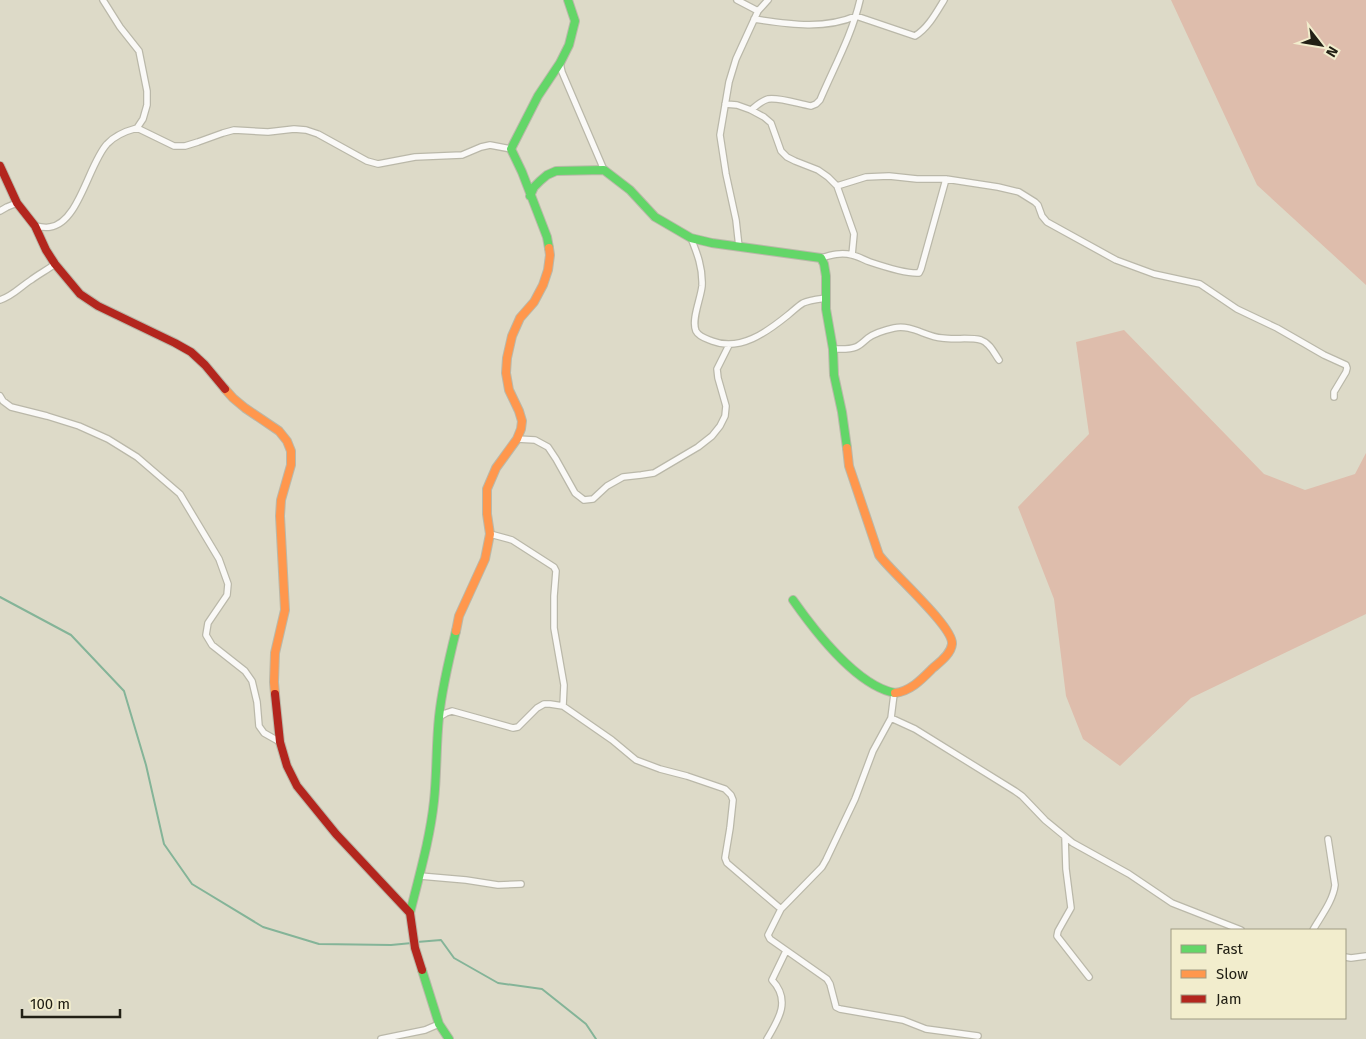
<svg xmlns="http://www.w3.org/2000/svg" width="1366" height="1039" font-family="'Fira Sans',sans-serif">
<rect width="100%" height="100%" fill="#dddac8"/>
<path fill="#debdac" d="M1171,0H1366V285L1257,185Z
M1124,330L1264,474L1305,490L1355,474L1366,453V614L1191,698L1120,766L1083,739L1066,696L1054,599L1018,507L1089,434L1076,342Z"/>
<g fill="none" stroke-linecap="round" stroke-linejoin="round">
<path stroke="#84b498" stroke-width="2" d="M0,597L71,635L124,691L146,765L164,844L192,884L263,927L319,944L391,945L412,943
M417,942L441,940L454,958L498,983L542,989L586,1024L596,1039"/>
<g stroke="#bab8a9" stroke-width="8">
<path id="street" d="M737,0L758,11L768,0
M754,19C788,24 824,30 856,16L915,36C928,28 936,13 944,0
M560,63L562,72L604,170
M725,104L737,105L751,110L764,117L771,123L781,151L787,157L795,161L818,170L828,177L837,186L854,234L852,255
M751,110C756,106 761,101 768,99C779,97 799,104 811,106L816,104L820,100C834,67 852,35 860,0
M137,128L174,146H185L198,142L223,133L234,130L268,132L294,129L306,130L318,134L367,161L378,164L415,157L462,155L481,147L490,145L511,149
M837,186L866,177L889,176L917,179H946L998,187L1019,192L1035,202L1038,205L1042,216L1047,222L1116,260L1154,274L1200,284L1237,309L1277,328L1324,355L1346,365L1347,368L1346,372L1334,392V397
M0,211L7,207L17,203
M35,226C40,227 46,228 50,227C79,223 89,163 107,144C115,135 126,131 137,128L143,119L147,105V91L139,51L120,27L103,0
M691,238C697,253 703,268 702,286C701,298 691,320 696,331C699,337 707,339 712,341C740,352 767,332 788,315C793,311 798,306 803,303C809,300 819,299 826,298
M739,247L736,220L726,174L720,135L729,82L736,59L758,11
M821,258C831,255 841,252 852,255C858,256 864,260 870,262C882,266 907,274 919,273L921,269L946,179
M0,300C13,296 20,287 31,280C39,274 47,270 55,264
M833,349C840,349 849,350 856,347C861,345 864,341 868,338C875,333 885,330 894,328C911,324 926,337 942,338C955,340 969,337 981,340C990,343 994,353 999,360
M0,396L3,401L11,407L47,416L79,426L108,439L137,457L180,494L219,559L228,584L227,595L208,623L206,635L212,645L245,671L252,681L257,702L259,726L264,733L280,742
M517,439L535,440L548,447L556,459L575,493L584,500L593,499L607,486L623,477L641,475L654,473L698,447L712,436L720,426L725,416L726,406L718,378L717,369L729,345
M490,534L512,540L554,567L556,571L554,596V628L564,685L563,706
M894,694L891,718L873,751L855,799L826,860L822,867L781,909L768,935L770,939L827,979L830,984L836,1007L840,1009L903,1020L926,1029L978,1036
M439,717L446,713L452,711L513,728L518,727L537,708L544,704H550L563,706L612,740L636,760L660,769L687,776L725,789L731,795L733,800L730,828L725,858L727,863L781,909
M891,718L915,729L1015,791L1022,796L1045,820L1073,843L1129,874L1172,903L1241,930
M1065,837L1066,869L1071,908L1058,931L1057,936L1089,977
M420,876L466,880L498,885L521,884
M1313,930C1321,916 1333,901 1335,885L1328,839
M1345,957L1351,958L1366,956
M381,1039L425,1030L439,1024
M767,1039C779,1019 791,1000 772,980L786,951"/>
</g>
<g stroke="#bab8a9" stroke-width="10">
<path id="fast" d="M530,196L534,187L540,181L547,175L556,171L604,170L630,190L655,217L691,238L712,243L821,258L824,264L826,276V309L833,349L834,375L842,412L847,448
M549,248L547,237L522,172L511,149L538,96L560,63L569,45L575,21L568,0
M793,600C814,630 857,686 895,693
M410,913C419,876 430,839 434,801C437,773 436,745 439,717C442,688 449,659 456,631
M422,970L439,1024L449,1039"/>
</g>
<g stroke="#bab8a9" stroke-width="10">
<path id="slow" d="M225,389L233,398L245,408L279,431L287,441L291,451V465L281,500L280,516L285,610L275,653L274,682L275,694
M847,448L849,466L879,555C891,572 954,627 952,644C951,654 940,662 933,668C922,679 911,691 895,693
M456,631L459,616L485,559L490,534L487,514V489L496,468L517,439L521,429L522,421L519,411L509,390L506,373L507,358L512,336L520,318L534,302L543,285L548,270L550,255L549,248"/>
</g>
<g stroke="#bab8a9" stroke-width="10">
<path id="jam" d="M0,166L17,203L35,226L46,250L55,264L80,294L98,306L175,343L191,352L205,365L225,389
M275,694L280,742L287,766L297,786L336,834L410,913L415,948L422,970"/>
</g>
<use href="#street" stroke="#faf9f7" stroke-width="5.5"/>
<use href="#fast" stroke="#63d668" stroke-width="8"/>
<use href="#slow" stroke="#ff974d" stroke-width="8"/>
<use href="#jam" stroke="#b3261e" stroke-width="8"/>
</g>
<rect x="1171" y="929" width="175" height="90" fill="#f2edcd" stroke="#9f9b83"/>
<rect x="1181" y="945" width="25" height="8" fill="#63d668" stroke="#9f9b83"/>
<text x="1216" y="954" font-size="15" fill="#222015">Fast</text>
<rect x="1181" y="970" width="25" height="8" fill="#ff974d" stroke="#9f9b83"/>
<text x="1216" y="979" font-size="15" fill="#222015">Slow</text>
<rect x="1181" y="995" width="25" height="8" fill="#b3261e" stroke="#9f9b83"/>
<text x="1216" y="1004" font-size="15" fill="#222015">Jam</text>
<g transform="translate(1321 45) rotate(121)" stroke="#f2edcd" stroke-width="4" paint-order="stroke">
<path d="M0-4L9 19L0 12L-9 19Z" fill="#222015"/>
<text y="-8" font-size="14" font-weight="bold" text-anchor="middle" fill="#222015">N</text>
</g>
<path d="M22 1009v8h98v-8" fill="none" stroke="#222015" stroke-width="2.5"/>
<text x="30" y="1009" font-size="15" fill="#222015" stroke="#f2edcd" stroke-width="4" paint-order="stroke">100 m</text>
</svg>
